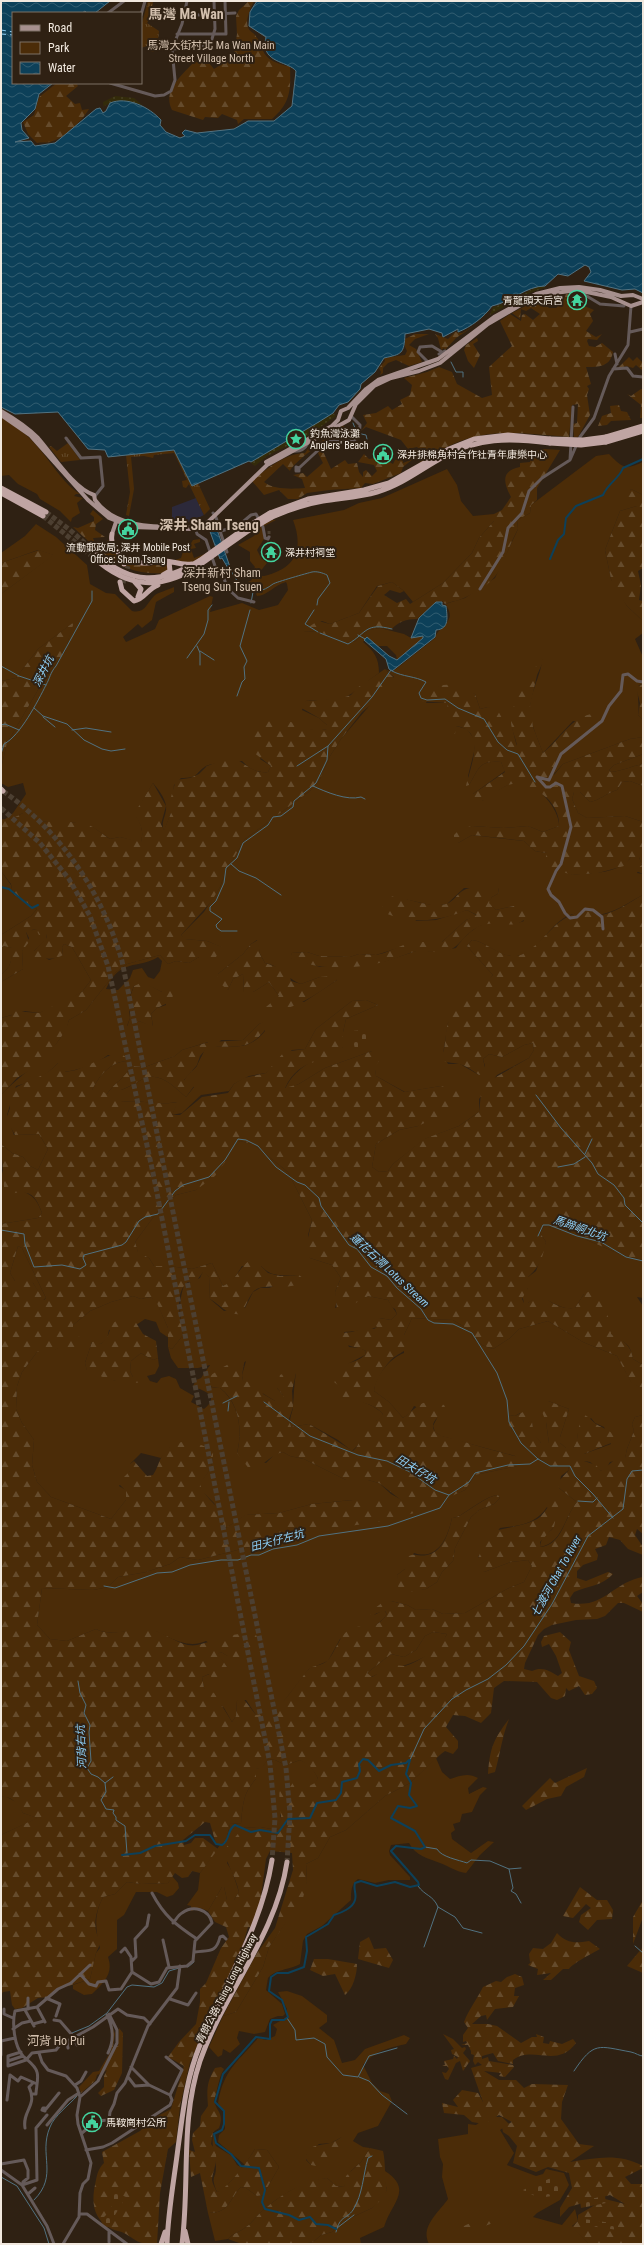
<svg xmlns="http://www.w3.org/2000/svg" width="644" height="2245" font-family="'Roboto Condensed','Noto Sans TC',sans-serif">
<defs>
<pattern id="forest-firs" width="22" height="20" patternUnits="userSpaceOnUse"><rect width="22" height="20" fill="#4b2c08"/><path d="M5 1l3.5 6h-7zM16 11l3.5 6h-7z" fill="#654b2c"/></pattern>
<pattern id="sand-dots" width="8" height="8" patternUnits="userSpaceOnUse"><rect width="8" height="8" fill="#332b0a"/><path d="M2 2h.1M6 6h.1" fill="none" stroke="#474022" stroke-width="1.8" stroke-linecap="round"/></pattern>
<pattern id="cemetery-stones" width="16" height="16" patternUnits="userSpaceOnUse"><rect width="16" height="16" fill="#4b2c08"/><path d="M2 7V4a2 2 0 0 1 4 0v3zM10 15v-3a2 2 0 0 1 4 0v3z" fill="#654b2c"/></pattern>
<pattern id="park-tufts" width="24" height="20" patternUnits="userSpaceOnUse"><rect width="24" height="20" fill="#4b2c08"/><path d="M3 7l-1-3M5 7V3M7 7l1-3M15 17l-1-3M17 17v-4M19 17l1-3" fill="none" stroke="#654b2c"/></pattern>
<pattern id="water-waves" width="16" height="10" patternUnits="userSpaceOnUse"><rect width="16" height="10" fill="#0d4059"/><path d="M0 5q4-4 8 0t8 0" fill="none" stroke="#315c70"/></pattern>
</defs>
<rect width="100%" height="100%" fill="#2f2113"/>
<path fill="#2c293a" d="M196,498L204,515L190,522H172V507Z"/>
<path fill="#4b2c08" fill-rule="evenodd" d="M1,417C14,426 26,433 36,445C50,460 62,483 80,494H76L74,496L83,498L77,503L80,513L72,518L71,522L60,511L40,499L37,494L18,484L9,475L1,476Z
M609,454C622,468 626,470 643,462V495L631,489L629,495L638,501L637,506L620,511L605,550L611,579L627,606L642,620L643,633L635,639L643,657V684L639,685C636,694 640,704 638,715L643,720V737L630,739L563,764L553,775C552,751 579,737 597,725L573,721L543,753C538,739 529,722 530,706C531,692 543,669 542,658L511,723L517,747L498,714L488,707L480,709L475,694L440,686L434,689L426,703H447L450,716L456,726L467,729L475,740L474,752L468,776L469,785C479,768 479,760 501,762L505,771L473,794L482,801C493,794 508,781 521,782C538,784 560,810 559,826L543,832L528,826L504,828L472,826L458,843L472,835L524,841L535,851L547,853L572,875C594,872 617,875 631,857H639L642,865L637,873L643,874V895C629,902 614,913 598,915C589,916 578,912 570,915C550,922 539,953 517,956C498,958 488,942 472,940L467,946L493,975L487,981L477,985L448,1023L443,1054L448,1064H460L479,1075L485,1066L483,1059L489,1054L502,1057L524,1045L533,1043L534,1050L529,1058L497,1075L479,1099V1112L459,1126L425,1139L393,1164L388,1171L379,1172L372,1167L376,1144L399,1130L418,1126L441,1086L405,1092L376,1076L372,1051L325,1068L299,1084L285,1089C296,1065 320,1057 343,1047V1032L346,1019L378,1005L366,1000L352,1001L316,1029L305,1049L292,1050L266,1073L249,1076L234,1084L229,1091L201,1095L182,1113L172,1115L177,1102C157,1106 140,1099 121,1102V1090C130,1087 135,1083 143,1079C160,1071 174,1087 186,1097L194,1087L184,1081C187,1074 193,1071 197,1066C198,1063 208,1044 208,1042L182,1050L175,1056L145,1067L131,1066C125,1078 114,1083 107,1094L92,1090C99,1076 110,1062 127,1061L108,1055C96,1064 80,1070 64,1072L58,1063C47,1076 31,1082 16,1086L7,1115L14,1135L39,1134L48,1149L38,1170L30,1166L23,1157L12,1153L1,1144V1095C23,1071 59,1053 69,1020L86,1010L116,972L127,964L160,955L168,964L176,961L189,963L199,957L216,956L221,947L207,941L184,939L181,935L204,912L220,887L225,873L245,839L310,791L320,779L330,756L341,739L394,677L385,669L392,672L435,638C438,626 459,622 445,604L465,598L495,578L518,529L517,520L530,513L531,505L596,456ZM464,888H498L499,893L492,897L488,903L496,910L513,906L524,921C507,927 511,922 497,921C480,921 465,935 456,948L435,952L419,950L386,961L320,967L291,958L292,953L307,952L319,956L350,957L359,954L376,955L395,949L442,942L466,920L478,916L467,910L436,920L416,921L404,899L435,906L447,904ZM257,940L260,954L265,963C281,966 287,979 301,984L320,977L337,980L304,1002L279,996L269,982L253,992H244L243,974L233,979L228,990L218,974L243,954L251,944ZM158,957L162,961L160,971L154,979L148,977L142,968L133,970L130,978L118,990L106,989C121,957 137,970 158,957ZM143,983L162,992L166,1005L157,1008L151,1014L153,1026L139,1021L127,1026L130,1018L128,1001L134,986ZM265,1022V1031C249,1050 239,1046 215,1047L221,1040H243L259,1024Z
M447,469L457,485L461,501L473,516L494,514V521L479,538L472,553L443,583L413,602L404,591L392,582L377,586L359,613L330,624L322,621L303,631L319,632L343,642H354L369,630L380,628L404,634L411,638L423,636V638L397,660L396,655L387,646H378L367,637L363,642C374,651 379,658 379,673C370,679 352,695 344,698C332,701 318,699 306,701L302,710L319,718L327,725V729C311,733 301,727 286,721L260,759L271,766L268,772C256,773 250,769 242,761C233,762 212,763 206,766C194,774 199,778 181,778L174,785L171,813L164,831C160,821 167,816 166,806C165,798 158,789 153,783L135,814C141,824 144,830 141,843L120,837L110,839L94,828L73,822L53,823L37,820L23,813L9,820H4L13,813L26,794L23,783L8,787L1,783V768L7,743L42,683L65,651L73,623L38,649L16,678L1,681V594L53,555L38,550L1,563V553L25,536L36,524L56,537L87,565L90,584L106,593L115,594L132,611C145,614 147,603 154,596C158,592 169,590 174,587V592L156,602L152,620L142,628L138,624L123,637L126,642L155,629L159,620L210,596L213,597L210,612L242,603L259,610L278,605L288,590L287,584L286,582C274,585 267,596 257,596L256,594L260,589H254L249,587L248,582L252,580L250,574L255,567L250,561V552L238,545L254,536L259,527L272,520H276L262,527L264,539L257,550L261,558L267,563L259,573L261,576H264C296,569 304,549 293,520L344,510L359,503L382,498Z
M200,539V542L194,544L196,548L191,549L194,558L207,553L200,563L172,561L181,558L185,545H190L193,540Z
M643,754V764C631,766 623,771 611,772L609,770L614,765Z
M630,781L643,786V822L625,816L587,818L578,813L572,799L574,792H580L590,802C600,800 607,793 617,790L622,782Z
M1,871L11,885L13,894L37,909L31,916L1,935Z
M36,929L46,934L47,939L34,951L49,960L63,955L62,947L64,944L72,947L91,980L82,992L58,1006L39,1013L25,1011L1,1018V982L23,969L22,951L29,938L26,932Z
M4,946L13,948C11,961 12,966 1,975V948Z
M240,1141L253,1144L288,1172L312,1220L308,1235L310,1258L332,1265L341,1278L335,1292L337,1300L335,1308L368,1296L388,1300L397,1314L391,1320L379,1318L375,1324L377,1327C374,1329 349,1332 344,1332L349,1347L360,1348L366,1351L365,1355L344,1366L339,1386L343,1398C356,1398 375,1405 383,1414C381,1419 378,1419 374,1423C365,1431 362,1443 352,1451L338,1440L309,1424L291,1427C288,1418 293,1414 293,1405C294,1394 294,1384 296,1373L277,1388L283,1395V1401H275L243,1381L242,1375L246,1361L210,1387L220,1388C239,1403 243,1430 237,1453L266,1463L275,1454L283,1452L290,1456L304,1459L346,1480H368L379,1483L391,1494L402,1500H352L312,1504L279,1513L246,1515L226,1528L214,1503L202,1491L199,1484C208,1473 214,1465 213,1451L170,1447L161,1458L141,1453L130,1464V1471L119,1486L126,1490V1500L111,1519L51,1497L37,1482L32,1465L34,1440L22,1423L16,1409L17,1386L22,1372L37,1352C57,1351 61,1349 73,1333V1325L90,1311L111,1302L133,1296L141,1299L150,1297L156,1300L168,1328L169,1338L160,1332L156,1322L145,1319L136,1325L109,1330L107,1339L101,1344L92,1342L85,1363L87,1370L116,1381L133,1377L130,1371L131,1361L141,1353L153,1360L158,1358L159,1366L155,1374L147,1376L150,1381L157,1383L161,1378L169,1376L176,1379L180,1388L194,1396L191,1402L204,1409C223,1393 198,1390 193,1386L196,1380L201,1378L210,1365L198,1368H178L171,1358L168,1347L172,1349L183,1335C180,1317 178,1303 184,1285L200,1278L203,1271L209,1277L210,1299L224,1311L245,1308L253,1292L260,1288H269L299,1275C283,1275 272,1278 261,1266H242L232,1282L223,1286L212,1263L192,1269L168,1266H154L149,1258L138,1253L135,1242L160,1208L176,1195L196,1190Z
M1,1167L5,1180L4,1187C25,1192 34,1191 42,1213L38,1218L1,1224Z
M544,1226L568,1232L622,1255L643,1260V1298L637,1297L643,1306V1365L633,1359C629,1339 623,1344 611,1334C603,1328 591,1304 584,1294L575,1308C552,1311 545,1288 528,1303H524L522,1295L528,1288V1277L536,1271L546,1242L540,1233Z
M18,1246L22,1248L46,1298L43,1300L33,1283L15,1281L10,1273Z
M412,1318L453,1320L468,1329L474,1339L482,1345L493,1349L510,1338L519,1329L548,1321L583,1342L617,1356L632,1383L643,1388V1415L635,1417L632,1424L634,1431L627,1449L625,1459L610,1462L606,1469L601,1471L590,1462L584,1461V1454L611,1444L604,1427L595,1423L591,1418L578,1433L577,1444L573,1448H566L560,1443V1437L569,1409L548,1401L546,1422L549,1443H541L533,1434L532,1422L520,1413L515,1416L509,1415V1425L522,1444L532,1454L551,1466H568L569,1470L561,1476L559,1488L577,1502C564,1517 563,1543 540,1547C542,1526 566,1536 547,1507C536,1524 519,1526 500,1528L478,1557L484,1572L511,1562L528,1560L532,1566L524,1582L507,1589L465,1613L443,1614L432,1609L416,1610L407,1605L391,1601L374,1615L384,1610L387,1614C378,1629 355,1633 340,1639L328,1661L309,1669L281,1705L269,1713L256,1715L246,1700L237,1701L236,1716L232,1722L224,1708L204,1688L202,1677L227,1667L217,1654L221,1652L228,1656L206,1641C193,1647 181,1643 168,1637C163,1635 159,1632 154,1631C136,1628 110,1637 96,1629L67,1641L50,1639L37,1625L42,1588L93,1590L108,1587L118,1577L146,1572L170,1564L180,1557L198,1560L253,1546L275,1544L301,1533L429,1505L465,1490L475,1475L517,1466L515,1456L441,1436L435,1432L433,1426L438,1416L414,1406L410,1413L403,1418L389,1402L374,1391C375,1376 390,1358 404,1353V1335ZM498,1495L500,1498L494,1504L479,1510L471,1517L455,1548L453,1561L442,1572L437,1582L426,1589L416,1590L399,1582L397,1575L405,1569L414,1553C438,1561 448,1537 452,1518C461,1519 481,1497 498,1495Z
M433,1632L447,1634C435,1662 396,1666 371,1677L367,1673L391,1654L404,1657L416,1650L425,1636Z
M436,1758L442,1772L450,1779C459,1776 468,1772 478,1778L468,1788L469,1794L483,1787L487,1788L480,1795L472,1812L462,1814L460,1822L453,1824L455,1830L451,1833L452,1839L471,1853L488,1841L494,1842L480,1855L466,1873C454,1871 451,1867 440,1863C427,1858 416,1856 409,1843L391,1845L389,1851L390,1855L410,1877V1880H389L375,1883L358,1879C351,1884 351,1892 351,1900L322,1926L307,1934L303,1941L300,1964C287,1971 278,1968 268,1978L266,1990L282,2004L285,2014L283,2016H278L270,2019L265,2032L254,2034L239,2031L237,2038L240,2044L230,2053L223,2049L222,2055L218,2057L209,2047L223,2016L236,2012L263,1967L269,1947L285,1923L307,1882L306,1864L318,1858L330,1837L346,1830L385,1796L410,1783Z
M268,1759L275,1760L286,1765L300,1760L310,1765L318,1778L316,1783L280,1815C282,1821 283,1826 277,1830L260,1827L243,1828L227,1863L232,1871L239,1892L234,1900H227L224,1887H222L208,1911L200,1908L191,1911V1906L187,1905L198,1890L200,1873L220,1845L226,1841L230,1824L241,1823C243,1804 243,1793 256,1779V1769L262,1767Z
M5,1796L18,1803L23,1813L38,1818L1,1835V1797Z
M172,1876L178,1883L179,1888L173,1895L167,1897L157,1892H136L124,1915L117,1920V1949L108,1957C114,1974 103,1983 92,1994L84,1995L73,1989V1985L90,1979L96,1953L100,1948C95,1929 94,1914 103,1897L115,1894L127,1882L141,1884L168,1883Z
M287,1991L302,1996L327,2015V2022L319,2028L334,2040L342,2063L355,2060L365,2049L404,2035L410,2038L406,2044C388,2048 374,2051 363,2065L372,2083L380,2091L389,2094L392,2101L378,2126L358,2133L353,2141L363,2147L370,2148L361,2162L351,2171L344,2187L336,2186L327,2178C302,2182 278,2196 259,2214C255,2218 251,2224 246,2227C240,2232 233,2233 228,2239L215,2241L208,2213C230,2213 229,2199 241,2187L246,2188L257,2196L263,2195L279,2167L267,2150L255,2149L245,2165L218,2142L219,2135L225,2129L224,2112L218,2103C224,2069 237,2063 258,2038L266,2040L275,2036L277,2029L273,2025L287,2017V2009L278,1992ZM342,2137L311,2165L306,2160V2155L319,2144L331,2143Z
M487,2117H502L509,2124L500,2130L514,2153L507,2165L536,2176L543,2174L546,2169L564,2173L569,2185L560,2200L537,2213L533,2217L562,2225L575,2209L578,2221L572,2226L589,2244H429C420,2227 438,2213 448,2199L442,2177L443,2164L440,2157L438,2139L468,2134V2124L476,2125Z
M213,2135L216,2146L232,2156L237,2165L243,2168L222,2191L217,2192C210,2175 216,2180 216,2167C216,2156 211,2147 213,2135Z
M385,2171C414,2190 391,2203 384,2227L360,2238L361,2244H303L313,2242L321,2235L332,2232L346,2220L372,2208L387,2190L384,2178Z"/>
<path fill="url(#forest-firs)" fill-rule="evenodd" d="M249,1H254C249,11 242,27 253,33C257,36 256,39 260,40C263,59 272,62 290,67C291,91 290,103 272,119H244L238,124L237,120L222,114L218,118L205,117L203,120L172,110C162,91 182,75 194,62L209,63L214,69L227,61L234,54L237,34L236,16L239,10Z
M57,83H76L78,86L66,96L75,104L80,103L82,110L89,109C81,122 65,138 50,142C46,143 41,142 37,143L28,134L23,122L34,115L39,97Z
M576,293L578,294L574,299L577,303L594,310L590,314L593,321L586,331L596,337L602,334L597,340L588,339L587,341L589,346L595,347L602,343L613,352C610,367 599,367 586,367L591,384L587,386L589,389L587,395L590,415L578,437H574L573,424L577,423L578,404L572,405L569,437C506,432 475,425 420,463L422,456L419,453L421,451L417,447L408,449L401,440L366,427L361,431L367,423L363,415L376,413L388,406L392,410L402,404L400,400L410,395L412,385L404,378L427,372L439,367L452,372L457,384L482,398L492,395L489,367L512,346L500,321L510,314L521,321L522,315L525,314L533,320L540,314L531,308L526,311L521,309L520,319L512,313L539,299L549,308H556L562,303L566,294Z
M474,326L456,338L445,350L444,348L441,350L438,338L435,334L448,339L455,332L462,333Z
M415,334H429L415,339L409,345L416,349L422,362L409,366L396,360L388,363L383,368V373L380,375L381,372L379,368L385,361L384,358L405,355L407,351L405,347V339Z
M477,338L478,341L473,344L480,355L474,368L468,361L464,350L466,345Z
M629,357L633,361L637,357L643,363V371L636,365L633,368L626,366L617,369Z
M641,389H643V418H640L641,405L627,394L631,396Z
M619,405L621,411L627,412L631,420L611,421L607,425L598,426L602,416L611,413L610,406Z
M342,426L356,430L351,438C344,440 338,437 332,438C323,440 292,464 290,471L283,464L264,482C273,490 294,489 305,488L302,479L293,475L303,473L307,477L323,463L318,453L322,449L331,469L345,460L348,464L357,463L359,472L363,477V472L366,470L372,476L377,471L374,465L358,462L364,454L369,459L376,458L378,462L384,459L393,464L395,460L403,459V463L413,459L403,467L401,473L373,484L365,483L361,488L329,490L307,493L298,499H288L279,490L264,495L252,481C266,469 286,453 305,453L310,446L335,435L337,430Z
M545,449L560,450L537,488V500L531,505L530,513L517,520L518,529C500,562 506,579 466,597C459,601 452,601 445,604L442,601L436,602L417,619C407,619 397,622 391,630L380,628L369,630L354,642H343L319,632L302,631L318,621L330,624L359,613L378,586L392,582L404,591L400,593L390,590L384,595L397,603L406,599L410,604L443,583L472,553L479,538L494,521V514L502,510L511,497C503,482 501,471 520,467V463L530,462V451Z
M631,489L643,495V568L638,571L641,585L639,600L643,601V623L642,620L627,606L615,589L611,579L605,550L620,511L637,506V501L627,497Z
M93,510L103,519L96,524L95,530L105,537L93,538L97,549L73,527L78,528L94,521V517L90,514Z
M108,540L119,560L150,566L165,562L169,569L166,573C139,575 120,568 99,550Z
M39,550L54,555L1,594V563Z
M74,622L65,651L42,683L7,743L1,768V681L16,678L38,649Z
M542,657V664L537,675L530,706L533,727L543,753C565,735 570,715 602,712L603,716C589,737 551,746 554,775L563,764L630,739L643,737V754L614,765L609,770L611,772C623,771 631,766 643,764V786L630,781L622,782L617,790C607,793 600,800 590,802L580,792H574L572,799L578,813L587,818L625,816L643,822V874L634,870L642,865L639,857H631L624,866L598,873L572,875L551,868L545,860L547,853L535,851L524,841L482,836L472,835L458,843L454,841V835L460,829L472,826L504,828L528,826L543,832L559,826C560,816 554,805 547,798C501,759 496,812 469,800L473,794L505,772L501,762C479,760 479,768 469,785L466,786C470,768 487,730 456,726L455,734L451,731L447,703L420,701C437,679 453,682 475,694L480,709L488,707L497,709L517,746C516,738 511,729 511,722C512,697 530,677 542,657Z
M385,669L394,678V686L362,712L341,739L330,756L320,779L310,791L245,839L225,873L220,887L211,902L181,935L185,939L207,941L222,947L216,957H199L189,963L176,961L168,964L160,955L127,964L116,972L86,1010L69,1020L66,1030L49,1054L32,1069L17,1078L1,1095V1018L12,1015L13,1011L39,1013L82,992L91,980L72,947L64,944L62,947L63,955C58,958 50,960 44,958L37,961L34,957V951L47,938L46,934L39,935L36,929L32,930L31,933L26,932L29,942L22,951L23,969L1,982V975C12,966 11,961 12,948L4,946L1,948V935L31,916L37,909L13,894L11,884L1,871V819L9,820L23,813H34L37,820C54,824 72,820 85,824C95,826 101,834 110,839L120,837L141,842C144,831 141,824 134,814L153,783L166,806L161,824L164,830L171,813V797L176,780L190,778L199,774L207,766L231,757C245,762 252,774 268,772L271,766L253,752L250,741L256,730L264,722C271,721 280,719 287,721C304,725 308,733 327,729V725L319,718L298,706L306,701L342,698L351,695L357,688Z
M643,684V720L638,715L640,703L636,687Z
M475,887L498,888L499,893L492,897L489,903L496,910L513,906H527L531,911C516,935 506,918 483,925C466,930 461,947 447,951C439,954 429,951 420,951C412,951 400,957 391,960C357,969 324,972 290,958L292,953L307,952L319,956L350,957L359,954L376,955L384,953L411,942H442L466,920L477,915L467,910C440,921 412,925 385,913L382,905L388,898L397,895C406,900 435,908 446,904C458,900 456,889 475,887Z
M643,895V1260L622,1255L568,1232L544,1226L540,1233L546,1242C542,1259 541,1265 528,1277V1288L522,1299L524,1303H528L534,1298L544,1297C554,1305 562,1309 575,1308L584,1294L590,1291C602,1299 612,1320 611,1334C623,1340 631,1345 633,1359L643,1365V1388L632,1384L617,1356L583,1342L548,1321L519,1329L510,1338L493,1349L482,1345L474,1339L468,1329L453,1320L412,1318L404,1335L411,1344C405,1351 402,1352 396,1356C387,1361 375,1381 374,1391L389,1402L403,1418C420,1406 420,1397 444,1405L447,1411C437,1416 425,1427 440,1435C446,1438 453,1438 458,1440C477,1446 496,1451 515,1456L519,1460L517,1466L475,1475L465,1490L414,1513L391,1520L301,1533L275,1544L253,1546L198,1560L180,1557L170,1564L146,1572L118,1577L108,1587L93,1590L42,1588L37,1625L50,1639L67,1641L96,1629C114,1639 137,1624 156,1631C168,1635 183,1648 197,1645C213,1642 241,1628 257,1636L243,1659L228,1656L221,1652L218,1654L227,1667L224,1674L214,1680L209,1674L202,1677L204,1688L214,1693L232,1722L236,1716L237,1701L242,1697L256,1715C280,1711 286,1698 300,1680C303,1677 306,1671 310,1668C315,1665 325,1665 329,1659C335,1651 338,1641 345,1633C359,1619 373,1636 387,1614L385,1611L370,1615V1612L383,1602L391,1601L407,1605L416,1610L432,1609L443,1614L465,1613L507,1589L524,1582L532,1566L528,1560L511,1562L484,1572L474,1567L482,1549L480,1542L484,1534C500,1528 531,1526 541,1516C546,1511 550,1503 555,1498L559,1503L554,1527L540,1542V1547C563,1545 564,1517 577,1502L559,1488L558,1482L569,1470L568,1466H551L532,1454L522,1444L509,1425V1415L515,1416L527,1410L532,1422L534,1434L541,1443H549L546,1422L539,1404L543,1399L569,1409L560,1437V1443L566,1448H573C581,1439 575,1424 585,1415C590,1418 592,1421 596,1424C603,1428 609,1430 616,1436V1441L584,1454V1461L596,1465L601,1471L617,1458H625L627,1449L634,1431L632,1424L635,1417L643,1415V1534L637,1529L635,1535L643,1547V1555L628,1549L620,1540L609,1537L606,1545L595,1549L598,1555L597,1560L583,1565L577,1571V1578L586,1581L608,1572L613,1574C602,1586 588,1586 574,1592L570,1598L571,1603C604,1609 613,1582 643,1577V1592L637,1596L643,1604V1612L624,1603H618L605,1616L597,1619L576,1620L552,1625L544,1629L538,1635L525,1663L524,1669L532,1671C542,1666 550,1671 558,1676L562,1673L556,1656L549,1644L542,1647L541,1642L544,1636L560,1632L571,1642L569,1650L579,1676L594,1681L597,1688L592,1694L585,1695L579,1686L569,1691L566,1688L565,1696L557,1700L551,1698L537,1682L504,1681L494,1688L491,1713L481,1723L465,1716L453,1715L446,1727L458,1741V1748L453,1754L445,1751L441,1754L410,1783L385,1796L346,1830L330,1837L318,1858L306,1864L307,1882L303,1898L269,1947L263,1967L236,2012L223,2016L257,1953L275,1928L293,1870L292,1853L270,1851L266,1859L260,1904L252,1928L248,1927L243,1944L190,2062L180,2106L176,2142L168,2149L160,2193L157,2244C138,2244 139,2242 124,2233C120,2231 116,2231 112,2229C94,2220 91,2204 95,2185C97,2176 97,2170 104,2163L102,2152L140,2131L154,2118L171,2109L184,2066L168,2057L179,2042L196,2024L200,2002V1989L206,1983L221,1948L229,1937L226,1927L215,1922L208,1911L222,1887H224L227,1900H234L239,1892C236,1877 227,1865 224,1850L243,1828L260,1827L277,1830C286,1824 277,1801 280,1789L290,1787L295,1780L302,1778L311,1785L315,1783L318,1778L310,1766L300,1760L286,1765L275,1760L268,1759L262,1768L256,1769V1779C243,1793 243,1804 241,1823L230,1824L226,1841L220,1845L216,1844L210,1823L205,1822L183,1840L184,1845L191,1843L195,1838H203L218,1849L200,1873L192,1871L188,1877L182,1878L175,1873L168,1883L141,1884L127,1882L115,1894L103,1897C96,1911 91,1928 101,1942L96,1953L90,1979L59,1989L49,1997L38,1998L22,2008L15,2009L12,2005L10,1991L3,1992L1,1995V1835L37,1818L23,1813C18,1805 12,1795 1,1797V1224L38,1218L42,1213C35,1194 30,1190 10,1194L4,1187L1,1144L12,1153L23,1157L30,1166L38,1170L48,1149L39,1134L15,1135L6,1119L10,1108L9,1093C23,1080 43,1080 58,1063L64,1064L65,1072L76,1070L118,1052L129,1059L127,1061C110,1062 99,1076 92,1090H100L107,1094C114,1083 125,1078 131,1066L145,1067L175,1056L182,1050L209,1042L208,1047L200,1056L197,1065L184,1080L194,1086L186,1097C174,1087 160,1071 143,1079C135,1083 129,1087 121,1090V1102C140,1099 157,1106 178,1102L172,1115H180L202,1097L228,1093L234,1084L244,1078L266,1073L284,1052L305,1049L316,1029L352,1001L366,1000L378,1005L346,1019L343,1032V1047C322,1067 301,1055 285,1088L299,1084L325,1068L372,1051L384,1055L375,1066L376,1076L404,1092L441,1086L460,1092L462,1098L448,1112L418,1126L399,1130L376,1144L372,1167L379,1172L388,1171L393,1164L424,1139L459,1126L479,1112L482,1085L529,1058L534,1050L533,1043L524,1045L502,1057L489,1054L483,1059L486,1073L479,1075C473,1071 468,1067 462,1065C454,1062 448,1064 440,1059C447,1049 444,1035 448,1023C452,1009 465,991 477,984C483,981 488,980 493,975L467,946L472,940C488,942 498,957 516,956C532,955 550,927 564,919C572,914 581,910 590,912C593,912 596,915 598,915C613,915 631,901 643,895ZM240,1141L253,1144L288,1172L312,1220L305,1251L310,1258L332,1265L341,1278L335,1292L337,1310L345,1309L368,1296L388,1300L392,1307L395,1309L397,1314L391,1320L379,1318L373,1319L372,1322L377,1327L374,1329L368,1327L352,1332L341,1333L339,1337C347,1349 355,1345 366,1351L365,1355C352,1367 336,1359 334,1382L339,1386L337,1396C352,1401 372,1401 383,1414C379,1421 371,1422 366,1429C360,1436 361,1444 353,1451L309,1424L291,1427L289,1419L293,1407L292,1391L296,1373L292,1370L280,1375L277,1388L283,1395V1401H275L263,1394L259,1383L243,1381L242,1375L245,1358C230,1361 217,1371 204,1380C207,1387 213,1387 220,1388C239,1402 243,1430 237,1453L250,1470C263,1467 270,1455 283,1452L290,1456L304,1459L346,1480H368L379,1483L401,1500H353L312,1504L279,1513L245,1515L226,1528C226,1508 205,1501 200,1484C208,1473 214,1465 213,1451C196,1440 172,1435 161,1458C158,1464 157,1469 153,1475L147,1476L134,1461L130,1464V1471L118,1483L126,1491V1500L111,1519L51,1497L37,1482L32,1465L34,1440L22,1423L16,1409L17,1386L22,1372L37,1352H50L62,1347L68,1353C76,1353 84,1349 86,1341L73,1333V1325L90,1311L111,1302L133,1296L141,1299L150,1297L156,1301L168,1328V1347L172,1349L183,1335C181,1320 173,1293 188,1282L195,1283L203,1272L209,1277L210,1299C221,1305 227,1316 241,1314C246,1307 248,1298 253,1292C264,1280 293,1294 304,1279L299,1275L280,1276L268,1273L261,1266L249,1261C238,1269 236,1281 223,1286L212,1263L192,1269L168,1266H154L149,1258L138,1252L135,1242L160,1208L176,1195L196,1190L215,1176ZM18,1246L22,1248L46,1298L44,1300L33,1283L26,1278L22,1281H15L10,1273ZM433,1632L447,1634C442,1645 417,1664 404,1666C401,1666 397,1665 395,1664L372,1677L367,1673L391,1654L404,1657L416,1650L425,1636Z
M258,940L260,954L265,963L289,971L291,981L301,984L320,977L332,976L337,980C315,995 296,1009 270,1012L266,1007L279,996L269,982L253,992L244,993L243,974L233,979L228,990L217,981L218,974L243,954L251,944Z
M143,982L162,992L170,990L173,994L172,1001L157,1008L151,1014L153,1027L139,1021L127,1027L130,1018V1011L126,1008L134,986Z
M265,1021V1030C249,1050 239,1046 215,1047L213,1042L243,1040L259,1024Z
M133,1318L143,1334L156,1341L158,1358L153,1360L141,1353L131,1361L130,1371L133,1377L140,1372L145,1378L142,1382C123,1386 105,1378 87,1371L85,1363L92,1342L96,1341L101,1344C119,1328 99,1321 133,1318Z
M498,1495L500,1498L494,1504L479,1510L471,1517L455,1548L453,1561L442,1572L437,1582L426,1589L399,1594L397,1575L405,1569L406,1557C417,1552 417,1557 427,1555C443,1552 449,1532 452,1518C461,1519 482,1497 498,1495Z
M509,1719C502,1737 500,1754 495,1772L488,1774C490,1748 493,1740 509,1719Z
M587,1768L584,1777L566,1787L561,1796L547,1799L526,1810L522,1806L550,1778L555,1783Z
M580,1887L597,1900H607L613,1910L612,1919L597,1920L588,1930L579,1922L581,1915L591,1908L586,1904L573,1918L563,1916Z
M643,1900V1917L633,1944V1917Z
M557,1933C567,1944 576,1943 589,1941L600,1949C593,1953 573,1963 569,1969H563L551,1980H543L551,1973L537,1975L538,1969L528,1965L532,1961L530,1962L529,1954L533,1948L543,1949L551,1943Z
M369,1937L374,1949L386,1948L393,1960L389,1968L358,1959L360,1942Z
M643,1947V1973L627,1966Z
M314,1959H328L357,1964C357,1974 353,1989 345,1995L335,1974L323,1976L310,1970Z
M515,1974L522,1977L524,1985L515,1988L514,1996H519L513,2007L495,2009L487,2020L486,2015L481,2016L472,2024H488L497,2026L521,2043L532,2037H537L536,2034L544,2037L543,2043L549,2044L550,2041L562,2044L573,2039L576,2043C557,2069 533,2045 513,2060V2064L498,2061L493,2053L482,2056V2059L488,2057L489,2061L513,2065L514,2067L505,2077L499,2076L501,2073L484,2071L499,2080H516L524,2088L532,2084L568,2085L562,2102L561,2119L579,2144L594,2146L570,2162C597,2158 618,2153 643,2166V2168L625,2177L631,2184H643V2244H589L572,2227L578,2221V2215L605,2199L625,2204L610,2195L569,2207L560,2217V2208L572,2188L569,2173L548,2167L536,2172L513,2163L517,2146L509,2136L503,2132L502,2127L512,2122L499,2115L484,2124L472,2122L464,2115L444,2113L442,2103L458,2107L453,2100L462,2090L478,2093L483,2102L471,2068L482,2065L478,2062L475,2065L473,2061L474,2055L471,2054V2051L468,2045H461L467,2043L466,2041L463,2042V2035L468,2028L464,2022C469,2009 477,1999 483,1987L496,1981L501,1982L507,1977Z
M112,2025L115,2034L113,2047L118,2046L119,2028L123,2033L122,2073L114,2090L101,2096L98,2093L104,2087V2076L107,2070L97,2075L95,2081L81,2093L79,2087L93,2072L99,2071L111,2051Z
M443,2034L453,2039L462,2048L465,2047L466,2049L463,2053L470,2061L463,2071L460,2061L456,2063L448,2080L445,2079L442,2072L446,2073L449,2069L447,2066H442L445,2065L444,2061L453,2059L454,2056L457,2059L458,2057L452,2054L451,2050L454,2049Z
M221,2067L224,2069C219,2076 217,2092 214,2101C218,2114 224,2113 219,2128L213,2132L211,2144C221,2156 214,2166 212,2179C212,2183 215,2188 217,2192C227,2190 249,2159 255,2149L267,2150L279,2167L263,2195L257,2196L246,2188L241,2187C229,2199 230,2213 208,2213L200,2173L191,2177L189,2150L195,2152L192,2140L193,2133L200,2126L201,2116L208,2106C207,2091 206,2083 215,2068Z
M342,2137L346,2140L339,2152L316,2166L311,2165L306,2159C305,2144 320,2146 330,2143C334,2142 338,2139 342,2137Z
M370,2148L383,2151C386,2164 384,2177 387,2190L382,2199L372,2208L346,2220L332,2232L321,2235L313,2242L303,2244H242L228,2239C233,2233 240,2232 246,2227C251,2224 255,2218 259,2214C276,2198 304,2179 327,2178L336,2186L344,2187L346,2176L361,2162Z
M488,2220L496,2222L465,2233L457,2231C466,2223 476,2221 488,2220Z"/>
<path fill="url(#sand-dots)" d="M115,96L134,98L142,105C128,102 117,100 104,106V109L103,102Z
M539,286L546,287L522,296L490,315L493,307C509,303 524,293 539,286Z
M333,413L336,416L309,435L267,456L255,466L252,464L251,462Z"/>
<path fill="url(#cemetery-stones)" d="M368,1030L374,1037L361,1051L355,1049L351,1031Z
M558,2175L561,2176L563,2190L558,2195L539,2198L523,2190Z
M112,2191L126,2197L107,2228L103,2227L101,2220L112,2209Z
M605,2196L606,2203L581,2208L580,2201Z
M584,2219L618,2224V2230L583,2225Z"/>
<path fill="url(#park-tufts)" d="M148,1H153L152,12L149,14L152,15L147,23L159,31L157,52L149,51L147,46L141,48V27Z
M68,443L80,460L61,462L49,447L51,446L57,451Z
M174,450L192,486L198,483L210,509L204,515L189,484L186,488L183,487L182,481L187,480L174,453L154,455L153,458L144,456L131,457L134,489L129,516L126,515L130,492L126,455Z"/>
<path fill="url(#water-waves)" stroke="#517281" d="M1,1H110L95,13H87L85,11L82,13H13V83H53L39,94L35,109L21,123L22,130L29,138L15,142L31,141L35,146L55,143L96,109L100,108L103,113L106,111L110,103C127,96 149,107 161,120L160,125L166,132L180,138L185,136L182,133L185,130L197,133L234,129L248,121H274L292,106L296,71C289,62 267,63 265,46C264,43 266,40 266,37L249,26L250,12L257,1H643V293L635,289L622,290L584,281L591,272L589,267L585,265L568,276L558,274L545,286C526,286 511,302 492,306C484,317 471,327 458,332V329L443,337L442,333L429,329L405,334C404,354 402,354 384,358L375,372L361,384L360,389L348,402L339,405L333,413L317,423L251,462L249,461L192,486L174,450L108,457L105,450L88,449L58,412L15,414L1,407Z
M214,521L230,567L228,568L222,558L220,559L208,526Z
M436,602H442V605L446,606C447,616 450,629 436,630L435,637L392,671L389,669L386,659L364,640L367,637L389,656L397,660L423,638V636L411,638L419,618Z"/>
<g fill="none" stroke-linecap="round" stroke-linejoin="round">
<path stroke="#517281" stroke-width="1" d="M451,362L456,372H463V377
M353,423L357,433L366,435L367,439
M229,567C239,588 252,600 273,584C276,582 308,573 312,572C317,571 323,573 327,575L330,583L318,599L317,605
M251,603L253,592
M314,610L305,624L318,632
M320,633L348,644C367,633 365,622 392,629
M358,635L365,639
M197,646L200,653V665
M200,651L214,660
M187,658L204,634L208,620V610L212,605
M1,666L19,676L46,685
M392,671C403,677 415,676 426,682L419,693L421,698L427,700L445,699L458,708L484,719L498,742L507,750L518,754L535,782
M237,696L242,682L245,679L244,667L247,661L240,646L250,610
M34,708L43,716L67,724L84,740L102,749L111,751L125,749
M43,717L55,727
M1,725L5,724L19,730
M72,730L86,728L111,732
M1,754L4,744C20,736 38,701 46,685C50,678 50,673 56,666L92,601V591
M297,766L328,746
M313,786C326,792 347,801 361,797L365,799
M231,864L239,871L256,878L281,895
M237,931H221L217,928L216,925L222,919L210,911V907L216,901L224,883L226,868L237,858L243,843L268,825L273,817L281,816L293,807L294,801L316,783L327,760L328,746L372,697L391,670
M536,1095L561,1128L592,1163L598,1174L614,1185L624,1198L625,1205L643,1223
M585,1154L592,1139
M558,1167L574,1164L585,1157
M1,1230L24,1234L25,1244L34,1267L62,1265L80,1269L86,1265L83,1258L84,1255L122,1245L126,1242L139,1221L145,1217L158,1214L175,1191L183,1185L209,1177L225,1160L238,1139L246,1140L258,1146L276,1167L297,1182L305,1185L319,1198L321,1206L349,1245L357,1249L371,1267L387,1276L397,1288L421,1309L428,1320L434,1323L453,1324L472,1333L497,1373L507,1400L509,1422L521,1443L538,1459L550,1466H570L575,1476L593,1494L613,1518
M538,1236L543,1225H549L577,1236L601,1242L626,1257L643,1261
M264,1402L310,1436L358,1455L387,1461L410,1472L435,1490L449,1495L469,1482L475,1473L508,1465L530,1464L538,1459
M223,1403L237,1396
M228,1411L229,1402
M578,1501L593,1502L597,1498
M104,1586L115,1588L157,1573L172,1572L190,1565L221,1560H238L251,1555H259L273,1549L297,1545L319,1536L388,1526L440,1508L449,1495
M78,1681L80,1693L86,1705L84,1713L90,1725L89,1732L91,1761L87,1768L91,1774L98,1777L105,1783
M410,1760L424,1729L452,1699L466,1690L488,1679L506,1665L524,1646L552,1604L588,1536L623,1509L627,1479L632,1471L643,1470
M113,1777L105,1783L106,1792L101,1800L106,1809L114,1810L113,1813L116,1817V1820L125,1826L127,1853
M425,1847L437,1849C441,1857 459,1860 467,1863L471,1860L490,1861L509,1869L521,1868
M509,1869L513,1888L511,1891L516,1894L521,1903
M418,1886C425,1896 433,1895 438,1907L424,1947
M438,1907L455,1917L463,1928L482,1933
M635,1946L643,1953
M188,1967L194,1962
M287,2018L295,2030L296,2040L314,2038L325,2044L327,2057L343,2075L358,2077L369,2056L397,2048
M72,2033L89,2026L107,2013L127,1987L132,1985L154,1987L162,1983L169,1971L179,1968
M574,2071C594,2041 598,2046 631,2052C636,2053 639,2056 643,2056
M359,2077L369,2081L382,2095L407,2114
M1,2177L17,2186L44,2228L49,2244
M34,2200C59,2175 38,2155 50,2127C54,2116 69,2105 77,2096
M337,2228L354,2215
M336,2232C340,2215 346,2220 353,2210C363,2194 363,2175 368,2158L372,2156"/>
<path stroke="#0d4059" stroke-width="2" d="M550,559L558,540L564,534L566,518L576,506L603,495C608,483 619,479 623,468L643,459
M1,887L9,889L32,908L38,905
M122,1855L140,1853L155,1846L186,1841L195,1835H210L216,1844L222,1845C230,1841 227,1829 235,1825L251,1832L260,1830L278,1833L288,1819L310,1818L317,1803L336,1800L341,1793L342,1782L357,1778L360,1771L359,1764L363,1759L368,1760L379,1771L391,1765L406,1763L409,1760
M336,2229L328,2225L316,2224L310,2217L299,2220L289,2215L265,2209L262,2202L265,2190L259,2168L241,2166L231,2154L216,2143L214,2134L222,2130L224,2124V2111L215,2102L223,2074L256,2037L270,2039V2024L272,2020H284L288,2017L282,2000L269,1991L271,1977L277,1973H288L304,1967L307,1951L306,1937L328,1924L334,1915C341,1913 353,1908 355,1900C357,1894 353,1889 355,1883L361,1881L377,1886L395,1882L410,1887L419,1885L418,1882L391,1851L396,1846L421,1849L425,1847L415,1831L391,1818L398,1806L410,1808L417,1806L409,1795L411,1783L406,1774L410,1760"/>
<path stroke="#8ecff6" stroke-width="1" stroke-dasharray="5 4" stroke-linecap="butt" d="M1,30L13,32
M1,34L13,35"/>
<path stroke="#4c3f31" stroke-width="3" stroke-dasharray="3 1.5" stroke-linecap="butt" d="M269,531V537"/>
<path stroke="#4c3f31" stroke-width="5" stroke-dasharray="5 2.5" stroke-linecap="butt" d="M46,512L70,530L97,554
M43,516L93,557
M123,583L128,566
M3,791C61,832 102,892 122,961L286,1768L290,1814L287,1862
M1,808L40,843L69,879L90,916L108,966L153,1173L270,1764L275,1818L272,1860"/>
<path stroke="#655a59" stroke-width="3" d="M108,13L124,1
M141,15L145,1
M197,15L235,13
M177,34H226L225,1
M172,49L199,47L211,42L215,29L214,1
M110,83L155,96L164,95L171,91L175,80L172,49L182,24L187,1
M580,292L600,304L624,306
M630,332L643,329
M439,354L445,351
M615,354L617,364
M429,363L418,352L420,347L432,346L442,352
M613,369L627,368L633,376L643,377
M66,438L81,458L100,457L103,486L95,496
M292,451C299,452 305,449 308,443
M570,460L573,407
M299,468L296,467V471H299V468L327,442C342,438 360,450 360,425L352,417
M213,513C219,518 216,527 221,531L238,526L251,515L256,514L263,527L265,538L268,539L269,537
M195,526L197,534L206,540L215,566L224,578L227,588L238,598L254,602
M220,531L227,552
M480,589L503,552L508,528L522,513L529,491L542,478L570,460L580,437L594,418L609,376L628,345L631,306
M537,777L546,787H550L556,783L562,786L571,827L561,864L556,871L548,889L551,895L559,902L565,913L570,918L577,917L585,909L593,910L602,917L603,929
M537,777L549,780L561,754L602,721L609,706L621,691L623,675L628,674L637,681L643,682
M152,1893C164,1916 176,1925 197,1939
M163,1940L169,1967
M121,1952L125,1948L131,1957L132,1972L151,1984L159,1982L167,1968L187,1966L193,1961L195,1941L212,1923C209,1909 193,1905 182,1913C178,1915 176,1920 173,1923
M195,1952C210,1950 216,1953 220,1937L223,1936L226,1939
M132,1961L136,1957L135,1939L147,1926L149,1915
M80,1974L89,1984L96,1986L98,1982L106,1981L109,1990L121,1989L132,1972
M46,1998L60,2004L56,2016
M170,1999L188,2005L196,1993
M37,2007L45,2022
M4,2009V2014L13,2018
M28,2009V1998
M25,2010L34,2026
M107,2015C113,2027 114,2041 108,2053
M54,2020L60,2021L73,2036L77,2045
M33,2024L44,2021
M13,2029L22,2023L31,2021
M67,2040L68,2048
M1,2041L15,2038
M21,2052L8,2056V2061L23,2056
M39,2053L42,2062L48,2070L66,2076L77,2088L80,2097L77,2115L78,2124L91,2163L88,2179L83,2184L80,2193L79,2217L63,2244
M1,2055V2041
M166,2057L182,2070L170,2095
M8,2061V2066L26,2060L32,2053L56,2050L60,2045L93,2027L118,2009L127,2015L144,2018L150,2024
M131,2067L149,2085
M75,2085L81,2081L86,2072
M33,2094H36C36,2088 39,2078 37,2072C35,2065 28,2061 23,2056C14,2046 12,2023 15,2011L37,2007L58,1989L71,1983L90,1965
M80,2097L98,2081L117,2043V2030L109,2014
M7,2100L10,2075L18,2081L21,2077L37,2084
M43,2108H45V2111L42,2110Z
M46,2109L59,2093
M47,2125L68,2100L79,2093
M25,2128C22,2110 38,2106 29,2087L33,2083
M82,2133L96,2121L109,2120L110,2112L114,2104L117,2093L125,2083L148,2026L177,1988L180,1966
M86,2150L103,2147L112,2143L170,2105L172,2100L170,2095L149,2085L135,2086L128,2077
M1,2164L24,2160L28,2170V2178L23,2182V2185
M1,2170L22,2185L47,2226L54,2244
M22,2185L37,2180L36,2128L47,2115
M28,2194L35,2188
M80,2214H87L127,2244
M109,2242V2231"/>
<path stroke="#a7908e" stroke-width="4" d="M1,411C15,419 27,427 38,438C53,455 73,488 94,495L95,500
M1,415L30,435L88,500L109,518L132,527L192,529L208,522L267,465L349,420L356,404L374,386L391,378L419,371L440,363L488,324L524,303L548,294L577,290L611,297L631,306L643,302
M266,462L332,426L338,420L341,411L348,408L366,389L378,380L438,359L494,317L536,294L560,288L579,287L600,290L621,296L633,295L643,299
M95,500C116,529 156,527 188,527
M112,534L117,519"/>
<path stroke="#c0a5a3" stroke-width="5" d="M606,437L643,426
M606,442L643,431
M1,488L46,512
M1,493L43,516
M270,513L308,499L364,490L389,483L449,449L474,439L508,435L550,439
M272,517C288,510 305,504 323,501C341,498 360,497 377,492C401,485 420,470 441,458C476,437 511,438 550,443
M112,534C109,551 124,552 124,564
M97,554C131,585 161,584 199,561
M93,557C128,589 162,591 201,564
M122,559C137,565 149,563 163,561C172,560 180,566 192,564
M163,575L170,571L169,562
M134,581L141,589L138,597
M120,582L122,590L134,601C144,600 148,588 158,585
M1,789L3,791
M185,2231L188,2244
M161,2244L165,2232
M167,2244C168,2212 174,2180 178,2148C183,2112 186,2079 200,2045C225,1981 261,1929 272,1860
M182,2244C190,2182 180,2121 200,2061C224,1992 276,1936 287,1862"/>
<path stroke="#c0a5a3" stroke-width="5" d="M550,439L583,440L606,437
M550,443L581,445L606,442
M199,561L245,528L270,513
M201,564L248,531L272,517"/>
</g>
<defs>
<g id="temple-ring" transform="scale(1)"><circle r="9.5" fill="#2f2113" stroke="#44d49f" stroke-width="1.5"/><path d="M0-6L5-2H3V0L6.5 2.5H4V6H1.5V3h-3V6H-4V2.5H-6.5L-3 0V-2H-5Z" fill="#44d49f"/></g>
<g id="sight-ring" transform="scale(1)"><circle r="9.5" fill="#2f2113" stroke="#44d49f" stroke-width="1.5"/><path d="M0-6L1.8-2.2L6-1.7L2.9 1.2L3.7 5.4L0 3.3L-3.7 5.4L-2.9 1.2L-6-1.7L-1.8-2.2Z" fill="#44d49f"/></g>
<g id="civic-ring" transform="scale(1)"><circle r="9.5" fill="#2f2113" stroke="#44d49f" stroke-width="1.5"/><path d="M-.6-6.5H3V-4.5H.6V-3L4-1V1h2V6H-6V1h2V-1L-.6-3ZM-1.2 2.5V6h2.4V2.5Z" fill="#44d49f"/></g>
</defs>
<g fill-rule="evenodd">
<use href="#temple-ring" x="577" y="300"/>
<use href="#sight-ring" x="296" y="439"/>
<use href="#civic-ring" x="383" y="454"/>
<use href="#civic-ring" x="128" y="529"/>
<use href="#temple-ring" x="271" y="552"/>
<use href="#civic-ring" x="92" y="2122"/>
</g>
<g text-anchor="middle" stroke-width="4" stroke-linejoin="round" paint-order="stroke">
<g font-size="10" fill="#f1e8de" stroke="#2f2113" text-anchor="start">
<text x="563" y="304" text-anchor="end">青龍頭天后宮</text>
<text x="310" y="437">釣魚灣泳灘<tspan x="310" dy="12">Anglers' Beach</tspan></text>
<text x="397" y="458">深井排棉角村合作社青年康樂中心</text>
<text x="128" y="551" text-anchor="middle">流動郵政局: 深井 Mobile Post<tspan x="128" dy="12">Office: Sham Tsang</tspan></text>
<text x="285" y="556">深井村祠堂</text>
<text x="106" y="2126">馬鞍崗村公所</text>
</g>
<g font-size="10" fill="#f1e8de" stroke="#2f2113">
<text transform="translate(226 1988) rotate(-63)" y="4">青朗公路 Tsing Long Highway</text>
</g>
<g font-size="11" fill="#d3c0ae" stroke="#2f2113">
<text x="211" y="49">馬灣大街村北 Ma Wan Main<tspan x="211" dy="13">Street Village North</tspan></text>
</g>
<g font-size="11" font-style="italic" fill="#8ecff6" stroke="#2f2113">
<text transform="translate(43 671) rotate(-63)" y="4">深井坑</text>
<text transform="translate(580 1228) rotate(19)" y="4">馬蹄峒北坑</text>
<text transform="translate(390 1270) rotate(43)" y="4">蓮花石澗 Lotus Stream</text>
<text transform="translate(416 1469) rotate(31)" y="4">田夫仔坑</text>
<text transform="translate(277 1540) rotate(-15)" y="4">田夫仔左坑</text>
<text transform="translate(556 1576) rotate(-61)" y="4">七渡河 Chat To River</text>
<text transform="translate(81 1747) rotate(-92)" y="4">河背右坑</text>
</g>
<g font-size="12" fill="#d3c0ae" stroke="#2f2113">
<text x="222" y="577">深井新村 Sham<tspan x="222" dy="14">Tseng Sun Tsuen</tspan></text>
<text x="56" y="2045">河背 Ho Pui</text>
</g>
<g font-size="14" font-weight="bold" fill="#d3c0ae" stroke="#2f2113">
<text x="186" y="19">馬灣 Ma Wan</text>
<text x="209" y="530">深井 Sham Tseng</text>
</g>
</g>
<rect width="644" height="2245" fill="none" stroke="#f1e8de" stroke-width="4"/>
<rect x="12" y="12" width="130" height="72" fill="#2f2113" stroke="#7d7164"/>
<rect x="20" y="25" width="20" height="6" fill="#a7908e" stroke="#7d7164"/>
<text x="48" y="32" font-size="12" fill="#f1e8de">Road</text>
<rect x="20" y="42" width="20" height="12" fill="#4b2c08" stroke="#7d7164"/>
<text x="48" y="52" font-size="12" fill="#f1e8de">Park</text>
<rect x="20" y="62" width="20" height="12" fill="url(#water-waves)" stroke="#7d7164"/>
<text x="48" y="72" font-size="12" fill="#f1e8de">Water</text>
</svg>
